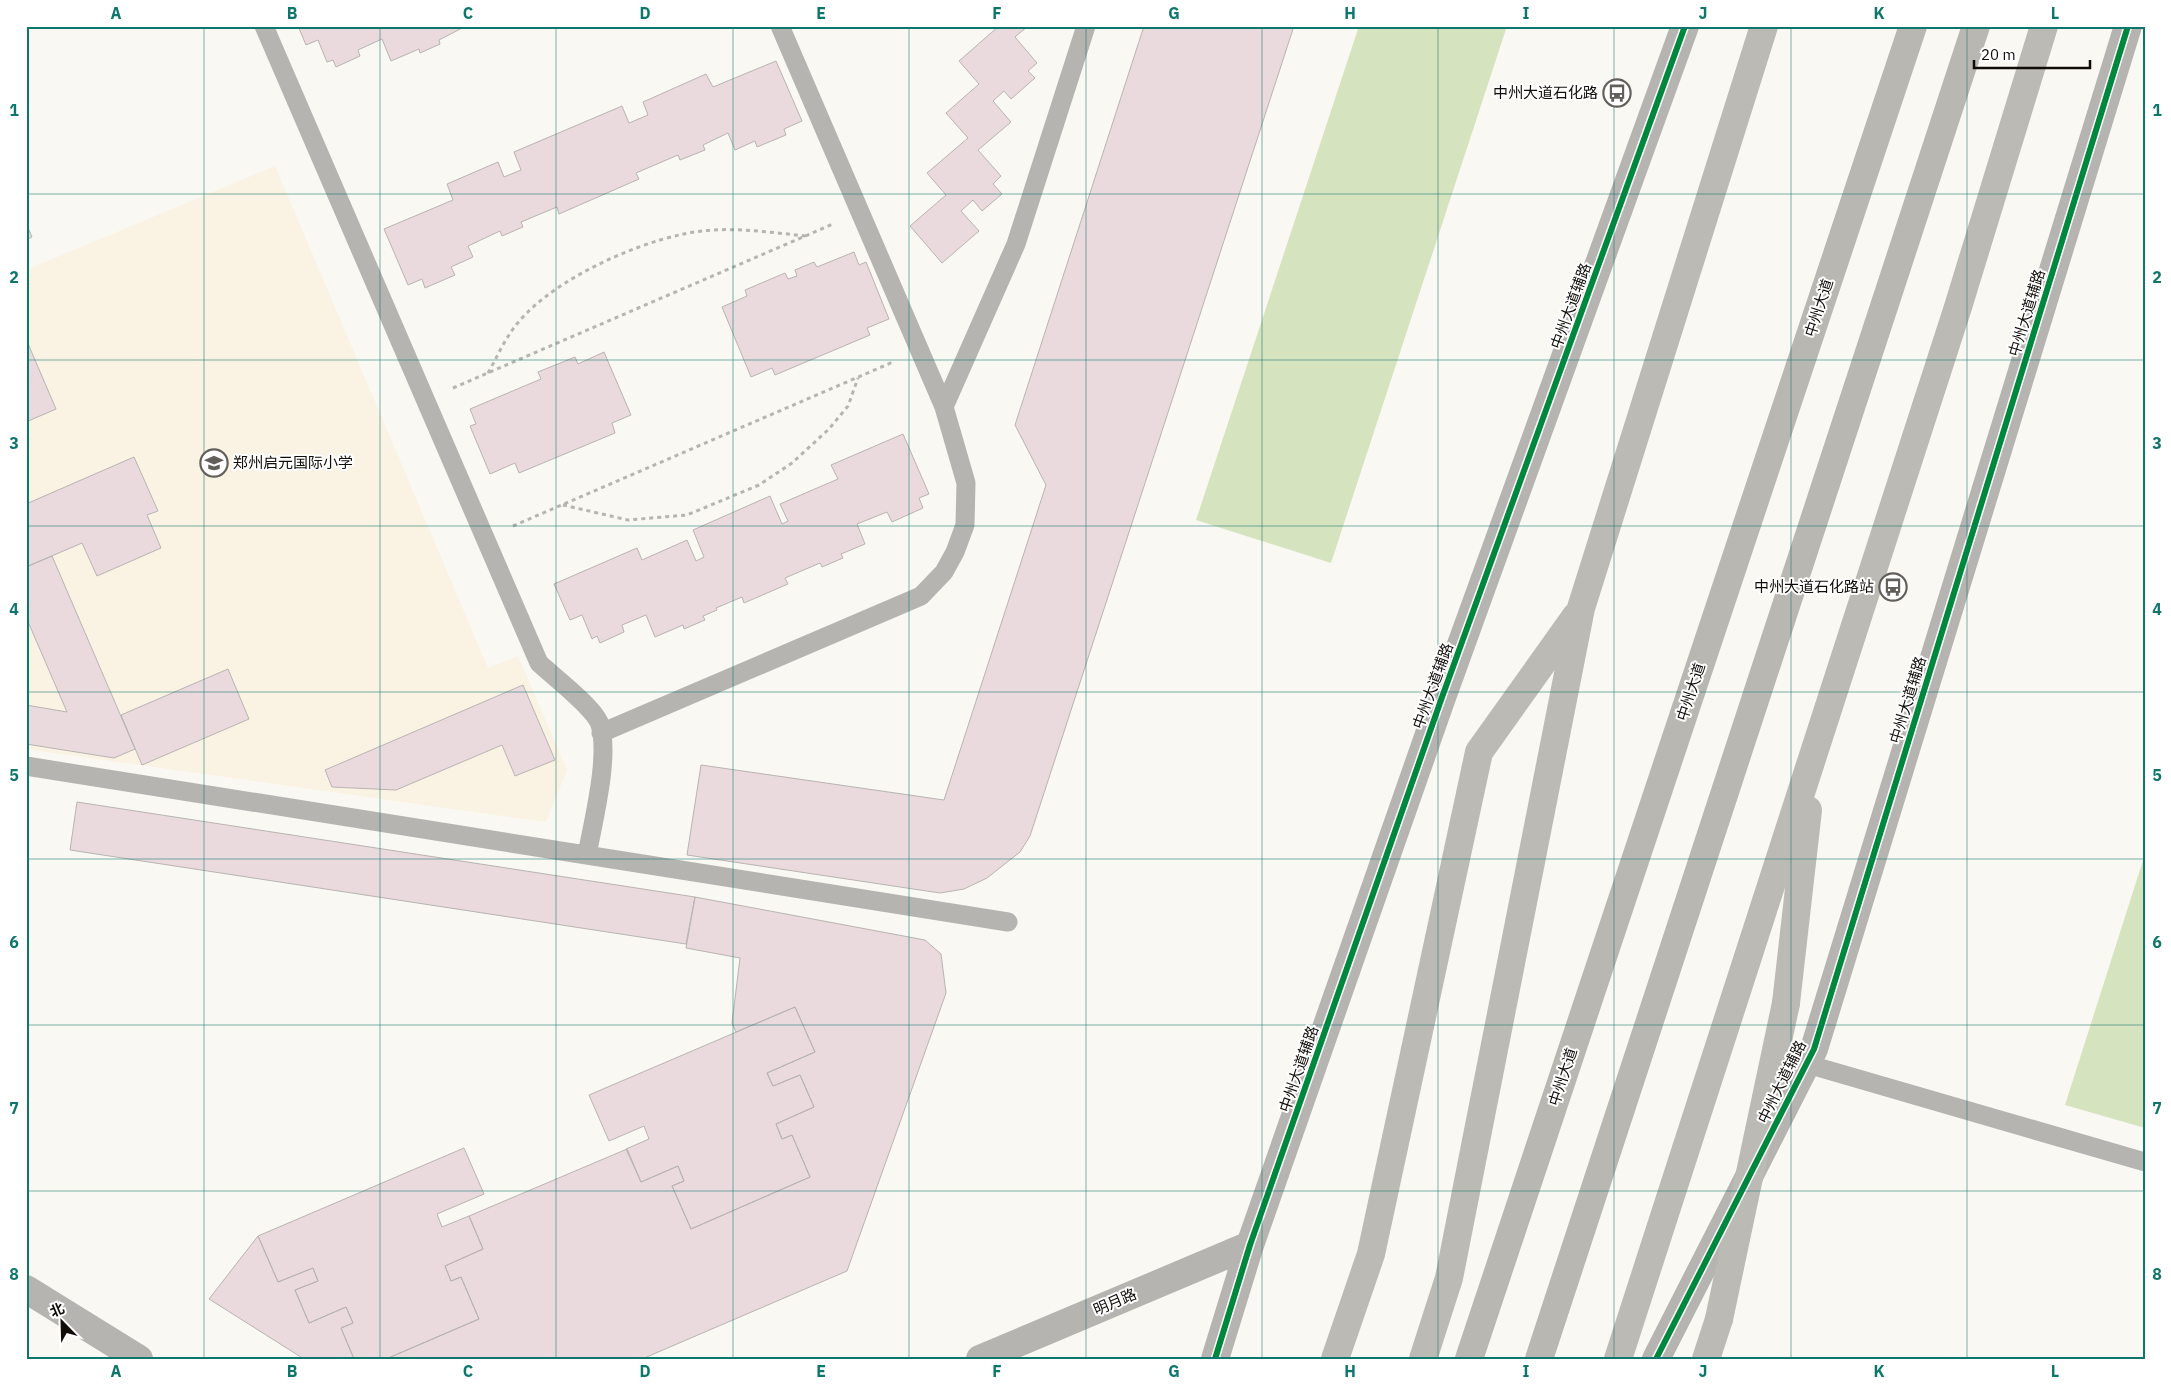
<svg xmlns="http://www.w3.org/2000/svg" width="2171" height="1385" font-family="'IBM Plex Sans','Noto Sans SC',sans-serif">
<rect width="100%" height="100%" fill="#faf8f2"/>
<path fill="#faf2e3" d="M275,166L488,668L518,656L567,770L546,822L26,749V270Z"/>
<path fill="#d6e3bf" d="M1359,26H1507L1331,563L1196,520Z
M2145,854V1128L2065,1105Z"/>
<path fill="#ead9dd" stroke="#b8b4b2" d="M298,26H466L439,40L440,44L420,53L419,49L391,61L382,39L358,50L360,56L336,67L333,60L327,62L318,40L306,45Z
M999,26H1028L1015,37L1037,63L1028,71L1035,78L1011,99L1004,91L993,101L1011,122L978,150L1001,176L993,184L1002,194L982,211L973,200L961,211L979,231L942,263L910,226L946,195L927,173L968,138L946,113L979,84L959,61Z
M1144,26H1294L1030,836L1020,852L987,878L964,889L940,893L687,855L701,765L944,800L1046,485L1015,425Z
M776,61L802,121L784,129L786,135L757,147L755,141L735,150L728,133L703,145L705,150L680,160L678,155L636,173L639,179L559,214L557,207L521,222L523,227L502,236L500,231L468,246L473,257L451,267L455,275L425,288L422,279L408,285L384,229L453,200L447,184L498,162L504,177L521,170L514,152L622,106L629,123L648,115L643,102L706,74L713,87Z
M26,223L32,237L26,240Z
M854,252L859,265L866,262L889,319L867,328L870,335L775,375L772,368L751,377L722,307L747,296L745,290L785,273L788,279L797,276L795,270L814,262L817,267Z
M26,339L56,409L26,422Z
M604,352L631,415L612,423L615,433L519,473L515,463L490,474L470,426L476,424L470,409L541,379L538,372L575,357L578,364Z
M903,434L929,494L919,498L923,508L892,522L887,512L857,524L865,544L841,554L843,558L822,567L820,563L785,578L788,584L744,603L742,597L716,608L717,610L703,616L705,620L684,629L683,625L655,637L646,615L622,625L624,632L600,643L597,636L592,639L582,615L570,620L554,584L637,548L642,560L687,540L696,561L704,557L693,530L770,496L782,524L788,521L780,504L838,479L831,465Z
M134,457L158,511L147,515L161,548L97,576L82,543L26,567V504Z
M52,556L135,749L114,758L26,744V705L67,712L26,617V567Z
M228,669L249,719L142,765L121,715Z
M523,685L555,760L515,776L502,745L396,790L332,787L325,770Z
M77,802L695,897L686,944L70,850Z
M695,897L925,940L941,954L946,993L847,1271L642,1359H386L479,1319L461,1277L451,1281L445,1266L483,1249L469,1216L627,1149L641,1182L678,1166L684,1181L672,1186L691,1229L810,1177L792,1135L782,1139L776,1124L814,1107L800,1075L773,1086L767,1073L815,1052L795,1007L736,1032L732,1023L740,958L686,948Z
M795,1007L815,1052L767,1073L773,1086L800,1075L814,1107L776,1124L782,1139L792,1135L810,1177L691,1229L672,1186L684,1181L678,1166L641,1182L626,1149L649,1139L644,1126L609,1141L589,1095Z
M464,1148L484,1194L437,1214L442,1227L469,1216L483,1249L445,1266L451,1281L461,1277L479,1319L386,1359H354L341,1328L353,1323L346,1307L309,1323L295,1290L318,1281L313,1268L278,1282L258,1236Z
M258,1236L278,1282L313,1268L318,1281L295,1290L309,1323L346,1307L353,1323L341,1328L354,1359H304L209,1299Z"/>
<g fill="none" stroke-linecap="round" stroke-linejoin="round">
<path stroke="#b6b5b1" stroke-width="3" stroke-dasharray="4 4" stroke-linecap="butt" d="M488,373C496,359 502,345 511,332C542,285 629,245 684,234C723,225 766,232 806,236
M453,388L833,224
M563,505L628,520L687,515L759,485L792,463L829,429L848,406L858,378
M513,526L893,362"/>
<path stroke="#b5b4b1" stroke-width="19" d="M264,26L539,663C554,677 591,705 599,722C611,752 593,822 587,855
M944,407L1016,244L1086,26
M601,733L921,596L944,572L955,552L965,525L966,483L944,407L780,26
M26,766L1008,922
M1807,1064L2145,1162"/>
<path stroke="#b5b4b1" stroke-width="28" d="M26,1289L139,1359
M980,1359L1250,1245
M1215,1359L1250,1245L1441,700L1685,26
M1656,1359L1814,1049L2128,26"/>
<path stroke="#b9b7b2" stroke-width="28" d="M1469,1359L1913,26
M1539,1359L1976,26"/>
<path stroke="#bcbab4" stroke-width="28" d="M1786,1003L1808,810
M1335,1359L1371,1254L1479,752L1576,616
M1423,1359L1449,1278L1581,608L1764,26
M1618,1359L1958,307L2044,26
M1706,1359L1719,1319"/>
<path stroke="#bcbab4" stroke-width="28" d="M1719,1319L1786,1003"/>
<g stroke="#fff" stroke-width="9">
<path id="cycleway" d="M1215,1359L1250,1245L1441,700L1685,26
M1656,1359L1814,1049L2128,26"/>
</g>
<use href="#cycleway" stroke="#00873e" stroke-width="6"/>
</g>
<path fill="none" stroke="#0f766e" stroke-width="1" stroke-opacity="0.55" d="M204,26V1359M380,26V1359M556,26V1359M733,26V1359M909,26V1359M1086,26V1359M1262,26V1359M1438,26V1359M1614,26V1359M1791,26V1359M1967,26V1359M26,194H2145M26,360H2145M26,526H2145M26,692H2145M26,859H2145M26,1025H2145M26,1191H2145"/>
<defs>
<g id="bus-ring" transform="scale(1.4375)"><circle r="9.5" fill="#fff" stroke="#625f5b" stroke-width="1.5"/><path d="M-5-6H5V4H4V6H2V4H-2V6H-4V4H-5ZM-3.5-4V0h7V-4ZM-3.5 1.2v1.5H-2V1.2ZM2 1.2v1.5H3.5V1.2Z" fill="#625f5b"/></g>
<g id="school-ring" transform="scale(1.4375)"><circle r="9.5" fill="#fff" stroke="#625f5b" stroke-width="1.5"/><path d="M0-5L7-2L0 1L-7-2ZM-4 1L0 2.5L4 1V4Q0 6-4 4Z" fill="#625f5b"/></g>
</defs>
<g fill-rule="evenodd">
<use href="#bus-ring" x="1617" y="93"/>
<use href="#school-ring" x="214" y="463"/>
<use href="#bus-ring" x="1893" y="587"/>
</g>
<g text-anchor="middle" stroke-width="4" stroke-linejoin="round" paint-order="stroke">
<g font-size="15" fill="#100d09" stroke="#fff" text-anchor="end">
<text x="1598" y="98">中州大道石化路</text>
<text x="233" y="468" text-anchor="start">郑州启元国际小学</text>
<text x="1874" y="592">中州大道石化路站</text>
</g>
<g font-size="15" fill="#100d09" stroke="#fff">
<text transform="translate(1571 306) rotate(-70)" y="5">中州大道辅路</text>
<text transform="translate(1819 308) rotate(-72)" y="5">中州大道</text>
<text transform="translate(2027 313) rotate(-73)" y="5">中州大道辅路</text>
<text transform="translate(1433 686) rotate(-70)" y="5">中州大道辅路</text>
<text transform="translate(1691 692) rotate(-72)" y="5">中州大道</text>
<text transform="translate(1908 700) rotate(-73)" y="5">中州大道辅路</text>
<text transform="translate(1299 1069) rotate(-71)" y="5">中州大道辅路</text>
<text transform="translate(1563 1077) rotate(-72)" y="5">中州大道</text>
<text transform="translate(1782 1082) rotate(-64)" y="5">中州大道辅路</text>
<text transform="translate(1115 1302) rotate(-23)" y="5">明月路</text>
</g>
</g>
<rect width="2171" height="1385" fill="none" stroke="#ffffff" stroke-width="55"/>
<g transform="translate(62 1322) rotate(337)" stroke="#ffffff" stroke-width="4" paint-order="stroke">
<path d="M0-4L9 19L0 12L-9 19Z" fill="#100d09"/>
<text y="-8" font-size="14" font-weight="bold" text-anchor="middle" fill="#100d09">北</text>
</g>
<path d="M1974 60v8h116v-8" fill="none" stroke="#100d09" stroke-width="2.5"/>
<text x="1981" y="60" font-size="15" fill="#100d09" stroke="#ffffff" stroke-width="4" paint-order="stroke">20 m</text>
<rect x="28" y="28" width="2116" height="1330" fill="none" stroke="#0f766e" stroke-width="2"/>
<g font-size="16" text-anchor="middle" font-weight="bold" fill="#0f766e">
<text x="116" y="19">A</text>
<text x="292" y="19">B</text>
<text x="468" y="19">C</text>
<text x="645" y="19">D</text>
<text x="821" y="19">E</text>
<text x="997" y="19">F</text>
<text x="1174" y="19">G</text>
<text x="1350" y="19">H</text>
<text x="1526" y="19">I</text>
<text x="1703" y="19">J</text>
<text x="1879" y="19">K</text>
<text x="2055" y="19">L</text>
<text x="14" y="116">1</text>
<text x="2157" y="116">1</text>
<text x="14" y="283">2</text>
<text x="2157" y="283">2</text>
<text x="14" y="449">3</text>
<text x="2157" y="449">3</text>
<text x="14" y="615">4</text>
<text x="2157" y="615">4</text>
<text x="14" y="781">5</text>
<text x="2157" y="781">5</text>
<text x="14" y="948">6</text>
<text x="2157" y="948">6</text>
<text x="14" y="1114">7</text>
<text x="2157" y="1114">7</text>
<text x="14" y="1280">8</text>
<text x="2157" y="1280">8</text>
<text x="116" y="1377">A</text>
<text x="292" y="1377">B</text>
<text x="468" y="1377">C</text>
<text x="645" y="1377">D</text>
<text x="821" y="1377">E</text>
<text x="997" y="1377">F</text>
<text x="1174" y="1377">G</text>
<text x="1350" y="1377">H</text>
<text x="1526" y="1377">I</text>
<text x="1703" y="1377">J</text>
<text x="1879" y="1377">K</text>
<text x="2055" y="1377">L</text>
</g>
</svg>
